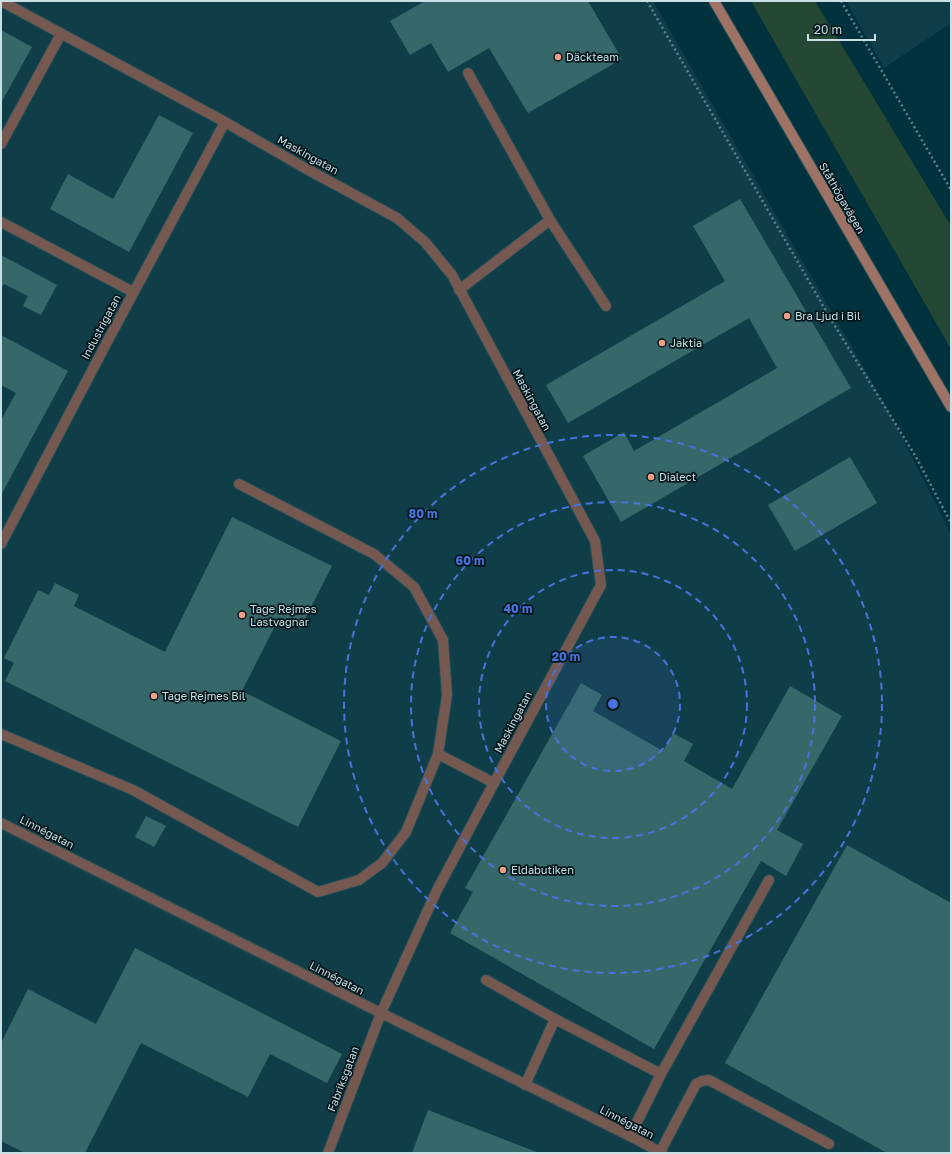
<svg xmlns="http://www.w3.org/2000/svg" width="952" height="1154" font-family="'Golos Text',sans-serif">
<rect width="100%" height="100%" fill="#00323d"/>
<path fill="#103e48" d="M1,1H653L889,412L951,534V1153H1Z
M846,1H951V23L884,68Z"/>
<path fill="#244833" d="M751,1H815L951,226V349Z"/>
<path fill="#376869" d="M425,1H588L622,59L528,113L489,48L448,72L431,43L410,55L390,21Z
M1,30L32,47L1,103Z
M159,115L193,133L129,252L50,209L68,174L113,199Z
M740,199L851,388L621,522L583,456L624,432L634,451L777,368L749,318L568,423L546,385L725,281L693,226Z
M1,255L57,285L41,315L23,306L28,296L4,284L1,289Z
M1,335L68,371L1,495V420L16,393L1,385Z
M850,457L877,503L795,551L768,505Z
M232,517L332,566L300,629L279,618L242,691L341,741L298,827L5,681L14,663L4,658L38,590L49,595L55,583L79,595L74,606L165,652Z
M581,683L602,695L593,711L663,751L673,733L693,744L684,761L732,789L790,686L842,716L777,830L803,844L786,876L761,861L654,1049L450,933L473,892L465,888Z
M146,816L166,826L154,847L135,837Z
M847,845L951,903V1153H887L725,1063Z
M135,948L342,1054L327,1083L270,1054L248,1097L141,1043L85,1153H25L1,1141V1043L28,989L96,1024Z
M428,1110L539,1153H412Z"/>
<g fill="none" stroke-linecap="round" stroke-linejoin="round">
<g stroke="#204e58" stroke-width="12">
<path id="lane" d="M468,73L550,220
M1,144L61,34
M1,222L133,292
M459,290L550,220L606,306
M1,734L133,790L318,892L359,880L382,863L406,832L438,754L447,695L443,640L414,587L374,554L239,484
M438,754L494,783
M486,980L555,1019L525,1085
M555,1019L661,1074
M630,1136L661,1074L769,880
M660,1152L696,1084L702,1081L709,1080L829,1144"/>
</g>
<g stroke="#204e58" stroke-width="12">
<path id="street" d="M1,1L225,122L303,167L397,218L425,242L452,275L595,541L601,585L494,783L436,892L381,1013L328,1153
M1,544L106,344L225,122
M1,823L381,1013L630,1136L662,1153"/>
</g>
<g stroke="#204e58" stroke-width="12">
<path id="secondary" d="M714,1L951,407"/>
</g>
<path stroke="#5d828b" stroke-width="2.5" stroke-dasharray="2 3" stroke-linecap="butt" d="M647,1L833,323L916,457L951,523
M841,1L951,190"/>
<use href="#lane" stroke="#755951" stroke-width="10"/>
<use href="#street" stroke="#755951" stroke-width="10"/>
<use href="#secondary" stroke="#9e7265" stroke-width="10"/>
</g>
<circle cx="613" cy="704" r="67" fill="#4872dc" fill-opacity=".12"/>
<g fill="none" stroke="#4872dc" stroke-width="2" stroke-dasharray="7 5">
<circle cx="613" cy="704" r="67"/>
<circle cx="613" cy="704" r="134"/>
<circle cx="613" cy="704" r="202"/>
<circle cx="613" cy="704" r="269"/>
</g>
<g fill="#f39f86" stroke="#05171c" stroke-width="1.5">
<circle cx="558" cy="57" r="4"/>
<circle cx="787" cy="316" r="4"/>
<circle cx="662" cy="343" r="4"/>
<circle cx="651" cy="477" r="4"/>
<circle cx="242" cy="615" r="4"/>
<circle cx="154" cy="696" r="4"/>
<circle cx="503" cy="870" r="4"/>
</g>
<g text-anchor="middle" stroke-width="3.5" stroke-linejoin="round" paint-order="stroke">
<g font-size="11" fill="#c8dfe6" stroke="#05171c" text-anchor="start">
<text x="566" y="61">Däckteam</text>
<text x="795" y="320">Bra Ljud i Bil</text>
<text x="670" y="347">Jaktia</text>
<text x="659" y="481">Dialect</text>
<text x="250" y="613">Tage Rejmes<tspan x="250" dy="13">Lastvagnar</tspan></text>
<text x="162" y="700">Tage Rejmes Bil</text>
<text x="511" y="874">Eldabutiken</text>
</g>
<g font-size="11" fill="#c8dfe6" stroke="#05171c">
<text transform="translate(308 155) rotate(29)" y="4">Maskingatan</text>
<text transform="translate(842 198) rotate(60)" y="4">Ståthögavägen</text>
<text transform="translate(101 327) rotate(-62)" y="4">Industrigatan</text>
<text transform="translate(532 400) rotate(62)" y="4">Maskingatan</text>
<text transform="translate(513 722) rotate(-62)" y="4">Maskingatan</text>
<text transform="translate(47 832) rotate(27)" y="4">Linnégatan</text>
<text transform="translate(337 978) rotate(27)" y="4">Linnégatan</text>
<text transform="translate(343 1079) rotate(-69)" y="4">Fabriksgatan</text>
<text transform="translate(627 1122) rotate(27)" y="4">Linnégatan</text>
</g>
</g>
<circle cx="613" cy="704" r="6" fill="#4872dc" stroke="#05171c" stroke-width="2"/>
<g font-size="12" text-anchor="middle" font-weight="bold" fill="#4872dc" stroke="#05171c" stroke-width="3.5" stroke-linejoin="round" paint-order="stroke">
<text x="423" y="518">80 m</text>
<text x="470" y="565">60 m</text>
<text x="518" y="613">40 m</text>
<text x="566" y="661">20 m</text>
</g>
<rect width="952" height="1154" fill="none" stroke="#c8dfe6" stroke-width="4"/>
<path d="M808 34v6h67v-6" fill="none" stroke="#c8dfe6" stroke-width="2"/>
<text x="814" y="34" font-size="12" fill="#c8dfe6" stroke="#05171c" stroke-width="3" paint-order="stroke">20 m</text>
</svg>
